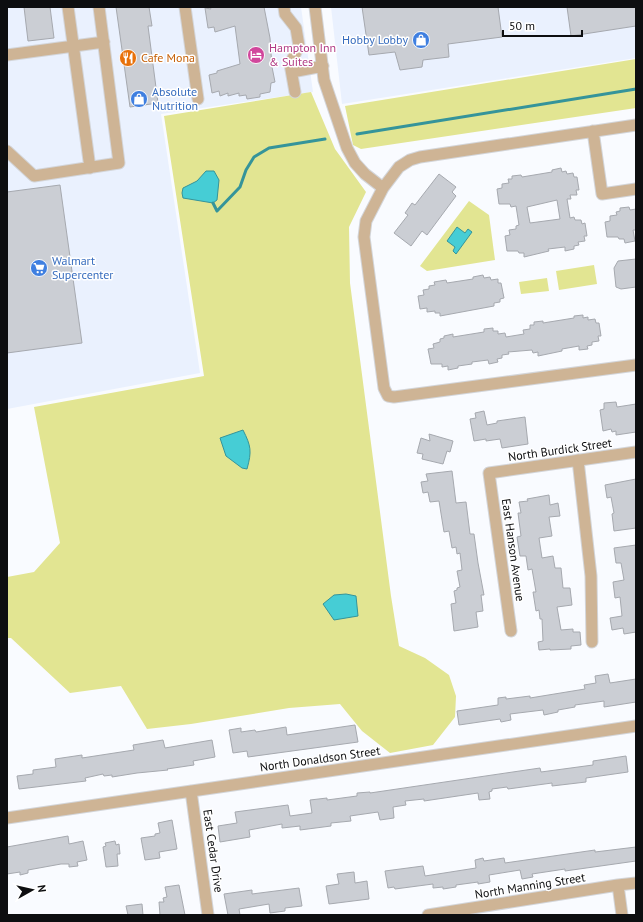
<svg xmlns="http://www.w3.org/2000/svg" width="643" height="922" font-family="'PT Sans',sans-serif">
<rect width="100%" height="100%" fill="#f9fbff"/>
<path fill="#eaf1fe" d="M7,7H301L313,92L161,114L200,373L7,409Z
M331,7H636V58L342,104Z"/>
<path fill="#e2e592" d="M636,59V108L361,149L353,145L345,106Z
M311,92L335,149L366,192L349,227L350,283L391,596L399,646L425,658L449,675L456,696L455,717L433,745L390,753L362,731L340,704L289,708L191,724L147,729L121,686L70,693L11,638H7V577L34,572L60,543L34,407L204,376L164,116Z
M469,201L489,215L495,260L427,271L420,266Z
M594,265L597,284L559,290L556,271Z
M547,278L549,291L521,294L519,282Z"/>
<path fill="#46cdd5" stroke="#35949a" d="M206,171H214L219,180L217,200L213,203L183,198L182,193L183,188L197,181Z
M457,227L465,233L468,229L472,232L456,254L453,251L455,247L447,241Z
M243,430C251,446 252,451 247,469L242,468L226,456L220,438Z
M346,594L356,596L358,616L334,620L323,604L334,595Z"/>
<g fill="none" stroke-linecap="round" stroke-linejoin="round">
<path stroke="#35949a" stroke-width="3" d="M357,134L636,89
M213,203L217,211L240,187L246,170L254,157L269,148L325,139"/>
</g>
<path fill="#cbced4" stroke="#a6a9af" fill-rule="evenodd" d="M24,7H50L54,38L28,41Z
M116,7H149L152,26H148L158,103L130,107Z
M210,7H264L270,38L272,67L275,82L271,83L270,92L260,94V97L247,99L246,95L239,96V93L228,96V93L220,96L219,91L212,93L209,75L217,73V71L240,64L235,26L215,32L214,27L208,28L205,8L211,9Z
M362,7H498L502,37L448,44L449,57L423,60L422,67L400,70L395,52L369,55Z
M567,7H636V26L571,36Z
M561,168L562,172L566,171L567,174L573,173L574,177H577L579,190H576L577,195H570L571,199H567L570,218L574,217L575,220H581L582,224L585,223L587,236H584L585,241L578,242L579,245L574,246V249L565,251V247L548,249L549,251L524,257V253H519L518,251H507L505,236L510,235L509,230L516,229V226L519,225L516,206L511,207L510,204H499L497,189L502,188V184L509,183L508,179H512V176L521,175L522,177L552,172V170ZM557,200L560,219L530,223L527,207Z
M439,174L456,187L452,192L456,196L427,235L422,231L411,246L394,233L408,215L405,213L412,203L415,205Z
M60,185L82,343L7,353V192Z
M629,207L630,210L636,209V230H633L635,241L625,243L624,239H619L618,237H607L605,222L610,221V216L617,215L616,212L620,211V208Z
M636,259V287L621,289L616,287L614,268L618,261Z
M483,275L484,278L490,277L491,280L498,279V283H501L504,298L500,299V302L494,303V306L440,316V313H435V311L427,312V308L420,309L418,296L424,295L423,290L429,289V286L435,285L434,282L446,280L447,283L473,279V277Z
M583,315V318L588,317V320L595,319L596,323H599L601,336H598L599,341L592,342V345L587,346L588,349L579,350V346L562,349V351L538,356V352L533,353L532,350L508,352L509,354L502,355V358L497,359L498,362L489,364L488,360L472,362V364L458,366V368L448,370V366L442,367V364H431L428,349L434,348L433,344L440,342V339L444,338V336L453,334V337L484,332V329L493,328V331H498V334L505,333L506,337L524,334L523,330L530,329V325H534V322L543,321V323L574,318V316Z
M616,402L617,407L636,404V432L616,435V431L612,432L611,429L603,431L600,410L604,409V403Z
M484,411L487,425L497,423V421L525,417L528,444L502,448L500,439L486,441V439L474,441L470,419L476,418L475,413Z
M429,434L453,441L450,452L447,451L443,464L422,459L423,454L417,453L421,438L430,441Z
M452,471L456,503L466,502L470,534H474L478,563L484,595H481L483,611L476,612L478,627L454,631L451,604L456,603L454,591L457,590V588L460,587L457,571L462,570L460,553L457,554L456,547L452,548L449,531L444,532L439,501L430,502L428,492L423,493L421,482L428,481L426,474Z
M636,479V528L614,531L612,514L614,513L611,497L607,498L605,485Z
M549,495L550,505L558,503L560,516L549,517L552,536L539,538L542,558L553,556L555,568H561L563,588H570L572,605L557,607L561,630L573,629V632H580L581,645L571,646V649L550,650V649L539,650L538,642L543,641L542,619H540L539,610L536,611L533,592H536L532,569L528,570L526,556H520L517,537L521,536L518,513H521L519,502L528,501L527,499Z
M636,545V632L624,634L623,628L612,630L610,618L622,616L620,597L615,598L613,582L624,580L621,563H616L614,548Z
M608,674L610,683L636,679V702L604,707V701L575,705V707L558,710V712L544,715L543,710L510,714L511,720L501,722L500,719L459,725L457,711L498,705V698L506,697V699L530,696V698L585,689L584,685L596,683L595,676Z
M355,725L358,742L248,757L247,751L233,753L229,730L241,728V732L255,730L256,732L286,727L287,735Z
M163,740L165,748L212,740L215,757L193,761L194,765L167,769L168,770L137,773L112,777V775L104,776L103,774L85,778L86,781L19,789L17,776L33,774V770L56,767L55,759L82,755V758L134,750L133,745Z
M626,756L628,772L586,778V782L552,786V783L508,789L507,787L492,789V791L489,792L490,799L479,800L478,793L424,801V799L405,801L406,805L393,807L394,818L380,820L378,812L350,816L351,821L331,823V826L300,830V826L282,828V824L249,830L250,837L220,842L218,826L237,823L235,812L288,805L290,816L312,813L310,800L327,798V800L357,796V793L370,792V793L540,768L541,772L593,765V761Z
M172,820L177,849L159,852L160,858L145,860L141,838L155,836V834L160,833L158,823Z
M68,836L69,844L83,841L87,860L77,862L78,866L69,867V864H61L28,870V873L20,875V872L7,874V847Z
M115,841L116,845L119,844L120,854H117L118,866L106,867L103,847L106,846L105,843Z
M636,847V861L565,871V869L532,874L533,877L522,879L520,870L489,875L490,882L478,884V882L456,885V887L443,889V887L433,888V884L395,889L394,887L388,888L385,871L423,866L425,876L476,868L475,860L483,858L484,861L504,858L505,863L595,850V852Z
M354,872L355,883L367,881L369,899L329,904L326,886L339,884L337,874Z
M179,885L185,915H160L159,902H164L163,898L167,897L165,887Z
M299,888L302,906L285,908V911L270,913L269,904L239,909L240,915H228L224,894L252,890V894Z
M142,904L143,915H128L126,906Z"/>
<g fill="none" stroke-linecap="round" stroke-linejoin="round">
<g stroke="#d3d5d9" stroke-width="13">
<path id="minor" d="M68,7L90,168
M185,7L198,99
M284,7L285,14L296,28L299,46L290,64L295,92
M315,7L324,80L347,148L355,163L365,174L383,188
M7,55L104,42
M292,72L323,66
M636,125L420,157L410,160L399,167L383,188L366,221L364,237L384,388L388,396L394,397L636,365
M593,131L602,194L636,189
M7,151L34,176L119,163L99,7
M578,460L591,576L592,642
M511,631L489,473L636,452
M191,791L208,915
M7,818L636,726
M618,885L622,915
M428,915L618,885L636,883"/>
</g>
<use href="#minor" stroke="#ceb495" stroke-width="11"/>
</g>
<defs>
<g id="shop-disc" transform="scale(0.9)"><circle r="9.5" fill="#3f7fe0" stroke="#fff"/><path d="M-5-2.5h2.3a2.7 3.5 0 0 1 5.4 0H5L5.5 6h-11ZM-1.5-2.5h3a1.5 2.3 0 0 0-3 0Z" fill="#fff"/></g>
<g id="hotel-disc" transform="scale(0.9)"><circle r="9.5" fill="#d1479c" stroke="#fff"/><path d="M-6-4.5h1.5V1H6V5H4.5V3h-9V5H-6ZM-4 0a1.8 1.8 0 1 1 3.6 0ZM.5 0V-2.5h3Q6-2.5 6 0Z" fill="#fff"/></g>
<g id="restaurant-disc" transform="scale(0.9)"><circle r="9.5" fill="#e8710a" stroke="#fff"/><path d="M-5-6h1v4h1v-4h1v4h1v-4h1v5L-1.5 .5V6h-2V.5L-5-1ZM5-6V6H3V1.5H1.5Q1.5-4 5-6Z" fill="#fff"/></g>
<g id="supermarket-disc" transform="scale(0.9)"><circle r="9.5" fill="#3f7fe0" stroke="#fff"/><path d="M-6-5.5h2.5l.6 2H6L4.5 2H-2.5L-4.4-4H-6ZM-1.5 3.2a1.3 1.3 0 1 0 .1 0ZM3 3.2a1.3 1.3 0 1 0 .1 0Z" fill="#fff"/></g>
</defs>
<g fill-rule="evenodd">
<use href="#shop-disc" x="421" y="40"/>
<use href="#hotel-disc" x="256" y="55"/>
<use href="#restaurant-disc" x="128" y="58"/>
<use href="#shop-disc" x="139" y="99"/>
<use href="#supermarket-disc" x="39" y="268"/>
</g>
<g text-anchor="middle" stroke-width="3" stroke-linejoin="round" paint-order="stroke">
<g font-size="12" fill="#366cbe" stroke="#fff" text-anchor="start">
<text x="408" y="44" text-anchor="end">Hobby Lobby</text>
<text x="152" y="96">Absolute<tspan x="152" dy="14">Nutrition</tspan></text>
<text x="52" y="265">Walmart<tspan x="52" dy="14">Supercenter</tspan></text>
</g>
<g font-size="12" fill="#b23c85" stroke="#fff" text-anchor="start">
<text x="269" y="52">Hampton Inn<tspan x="269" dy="14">&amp; Suites</tspan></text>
</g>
<g font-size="12" fill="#c56008" stroke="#fff" text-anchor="start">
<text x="141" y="62">Cafe Mona</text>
</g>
<g font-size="12" fill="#0d0e10" stroke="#fff">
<text transform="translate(560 450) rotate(-8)" y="4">North Burdick Street</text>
<text transform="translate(513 550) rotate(82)" y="4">East Hanson Avenue</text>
<text transform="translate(320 759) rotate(-8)" y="4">North Donaldson Street</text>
<text transform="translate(213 851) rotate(82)" y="4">East Cedar Drive</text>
<text transform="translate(530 886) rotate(-9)" y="4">North Manning Street</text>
</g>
</g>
<rect width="643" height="922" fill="none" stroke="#0d0e10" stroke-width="16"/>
<g transform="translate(32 890) rotate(82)" stroke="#ffffff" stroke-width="3" paint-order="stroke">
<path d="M0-3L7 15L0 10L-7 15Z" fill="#0d0e10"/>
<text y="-6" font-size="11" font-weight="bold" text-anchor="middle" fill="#0d0e10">N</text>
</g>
<path d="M503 30v6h79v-6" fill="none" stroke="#0d0e10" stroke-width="2"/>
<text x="509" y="30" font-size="12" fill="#0d0e10" stroke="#ffffff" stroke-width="3" paint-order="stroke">50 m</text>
</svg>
